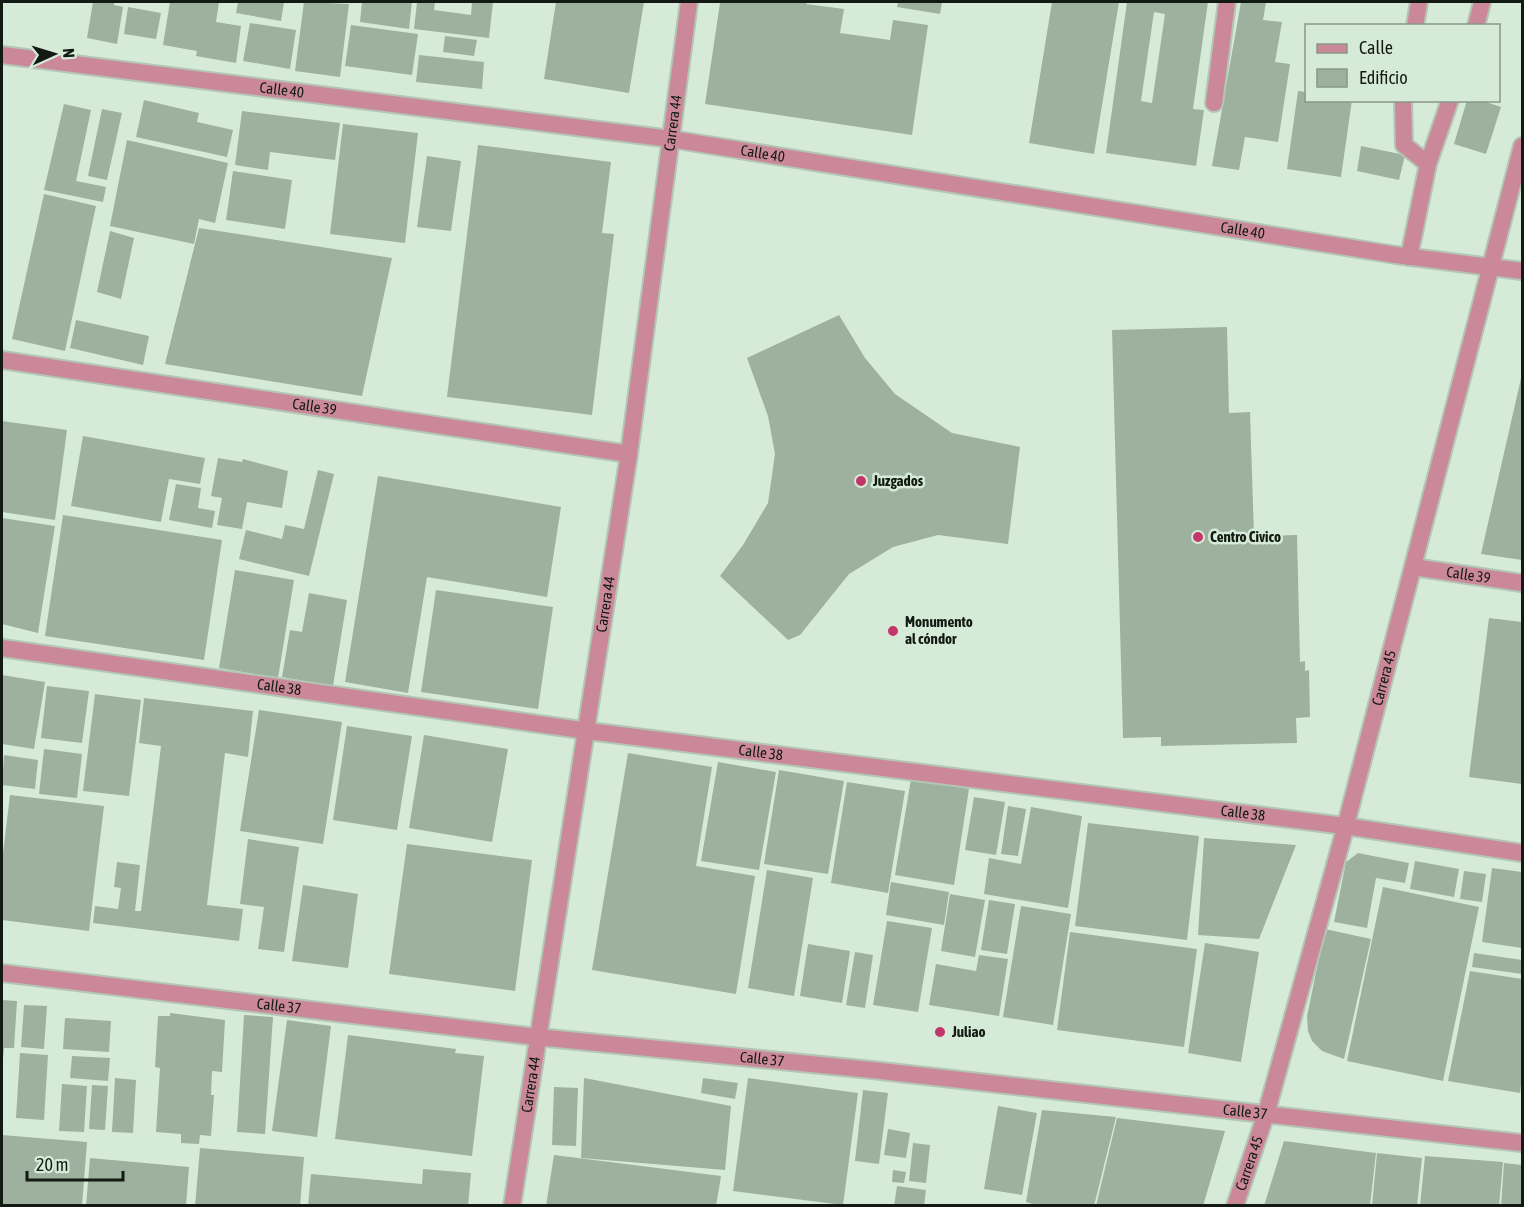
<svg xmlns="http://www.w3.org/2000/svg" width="1524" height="1207" font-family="'Asap Condensed',sans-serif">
<rect width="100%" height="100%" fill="#d6ebd7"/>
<path fill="#9db19e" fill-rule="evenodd" d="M93,2H114V5L123,7L117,44L87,38Z
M170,2H219L216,22L241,26L236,63L196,56L197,51L163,45Z
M238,2H284L281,21L236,13Z
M304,2L349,4L340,77L295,71Z
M362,2H412L409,29L360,22Z
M417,2H435L434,10L471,15L472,2H493L489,38L414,29Z
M556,2H644L629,93L544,79Z
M715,2H807L806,4L844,9L840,33L890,40L893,20L928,25L912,135L705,104L720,3Z
M898,2H942L940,14L897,7Z
M1052,2H1119L1094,154L1029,143Z
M1127,2H1208L1193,109L1204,110L1196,166L1106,153ZM1154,12L1165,14L1152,103L1141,101Z
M1241,2H1266L1263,20L1282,22L1275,62L1290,64L1278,142L1245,137L1239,170L1212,166Z
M128,7L161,13L156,39L124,34Z
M250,23L296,30L290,69L243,61Z
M351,25L418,34L412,75L345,66Z
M445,36L477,40L474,56L443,52Z
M419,55L484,62L482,89L416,82Z
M1298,91L1306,92V100H1352L1341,177L1287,169Z
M144,100L199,113L197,122L233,130L227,157L136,137Z
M1467,100H1480L1501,107L1486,154L1454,144Z
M64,104L91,110L76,181L106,187L103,202L44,190Z
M102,109L122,113L107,180L88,176Z
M242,111L340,123L335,160L270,152L268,170L235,165Z
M343,124L418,133L405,243L330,234Z
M127,140L228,163L215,223L199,219L194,244L110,226Z
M478,145L611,162L602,233L614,234L592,415L447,397Z
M1361,146L1405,155L1399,180L1357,171Z
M427,156L461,161L451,231L417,227Z
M233,171L292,180L285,229L226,220Z
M44,194L96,206L65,351L12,339Z
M199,228L392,258L362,396L165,364Z
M110,231L134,238L121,299L97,292Z
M839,315L865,358L895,394L952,433L1020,447L1008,544L938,535L893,547L849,574L800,635L788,640L720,576L743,545L768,503L775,454L768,416L747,358Z
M76,320L149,336L143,365L70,348Z
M1227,327L1229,413L1250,412L1254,536L1297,535L1300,662L1305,661V671L1309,670L1310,717L1296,718L1297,743L1161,746V737L1123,738L1112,330Z
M1522,374V560L1481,554Z
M2,421L67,430L55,520L2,512Z
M83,436L205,458L200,484L169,479L161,522L71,506Z
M218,458L242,462L243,459L288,471L282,508L247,502L242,529L217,525L222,498L211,496Z
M318,470L334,474L309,576L239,559L246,530L282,539L285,525L304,529Z
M378,476L561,507L547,597L427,577L408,693L345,682Z
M176,484L201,488L198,508L215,511L212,528L169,520Z
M63,515L222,540L204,660L45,636Z
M2,518L55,526L38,633L2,624Z
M235,570L294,580L278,678L219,668Z
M436,590L553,607L538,709L421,692Z
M309,593L347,600L333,686L282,677L290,630L302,632Z
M1489,618L1522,622V784L1469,777Z
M2,675L45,682L34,749L2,744Z
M47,686L89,691L82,743L41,738Z
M95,694L141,700L129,796L83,791Z
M144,698L253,711L248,757L225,753L207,905L243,909L239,941L93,923L95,906L118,909L121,888L114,887L117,862L140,865L135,911H141L161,746L139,743Z
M259,710L342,722L323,844L240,831Z
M347,726L412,736L397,830L333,820Z
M424,735L508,749L492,842L409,828Z
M44,749L82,754L77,798L39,794Z
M628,753L712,767L696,866L755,876L736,994L592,970Z
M4,755L38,760L35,789L2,785Z
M718,762L776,772L759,870L701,861Z
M779,770L844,781L828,874L764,864Z
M911,779L969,789L954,885L895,875Z
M847,782L905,791L888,893L831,883Z
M10,795L104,806L89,931L2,920V862Z
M974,797L1005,802L996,855L965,850Z
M1008,806L1026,809L1018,856L1001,854Z
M1031,807L1082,816L1068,908L984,894L989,858L1021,864Z
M1088,823L1199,836L1187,940L1075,926Z
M1204,838L1296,845L1259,939L1198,935Z
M248,839L299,847L284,952L258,949L264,907L240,904Z
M407,844L532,860L515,991L389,974Z
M1358,853L1409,863L1405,883L1376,878L1367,928L1334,922L1346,862Z
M1415,861L1459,869L1454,897L1410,889Z
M1492,868L1522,872V948L1482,942Z
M767,870L813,878L794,996L748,988Z
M1464,871L1486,874L1482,902L1460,899Z
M891,882L949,892L944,925L886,915Z
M303,885L358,894L348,968L292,961Z
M1383,887L1479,907L1443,1081L1347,1061Z
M950,894L985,900L975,957L941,951Z
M989,900L1015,904L1007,954L981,950Z
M1021,906L1071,914L1053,1025L1003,1017Z
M887,921L932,928L918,1012L873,1005Z
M1325,929L1371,939L1344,1059L1322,1051L1312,1041L1308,1031L1307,1016Z
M1070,932L1197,949L1184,1047L1057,1030Z
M1205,943L1259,952L1241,1062L1188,1053Z
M808,944L850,951L842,1003L800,996Z
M855,952L873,955L865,1008L846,1005Z
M1474,953L1522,960V974L1472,967Z
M979,955L1008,959L999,1016L929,1005L936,964L976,971Z
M1470,971L1522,979V1076L1520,1093L1448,1081Z
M2,1000L17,1001L14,1048H4L3,1059Z
M24,1005L47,1006L44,1049L21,1047Z
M170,1013L225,1020L222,1072L212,1071L211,1095H214L211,1136L200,1135L199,1144L181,1143V1134L156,1132L160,1068L155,1067L158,1016H170Z
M244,1015L273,1017L265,1134L237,1132Z
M65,1018L111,1021L109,1052L63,1049Z
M287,1020L331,1026L317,1137L272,1131Z
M348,1035L456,1049L455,1053L484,1056L472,1156L335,1139Z
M20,1053L48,1055L44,1120L16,1118Z
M72,1056L110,1058L108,1081L70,1078Z
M115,1078L136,1080L133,1133L112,1132Z
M584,1078L731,1106L725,1170L581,1158Z
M703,1078L738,1083L735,1099L701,1093Z
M748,1078L858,1093L843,1205L733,1191Z
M62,1084L87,1086L84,1132L59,1131Z
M92,1085L108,1086L105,1130L89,1129Z
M554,1087L578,1088L576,1146L552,1145Z
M863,1090L888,1093L879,1164L855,1161Z
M998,1106L1037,1113L1022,1195L984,1189Z
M1042,1110L1116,1117L1094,1206H1040L1026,1202Z
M1117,1118L1225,1131L1203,1206H1096Z
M888,1129L910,1133L906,1158L884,1155Z
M2,1135L87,1142L82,1206H2Z
M1284,1141L1376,1153L1370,1206H1264Z
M913,1143L930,1145L926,1183L909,1181Z
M200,1148L304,1157L300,1206H195Z
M1377,1153L1422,1158L1417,1206H1372Z
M554,1155L721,1176L716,1206H546Z
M1425,1156L1503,1162L1499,1206H1420Z
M90,1158L189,1167L186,1206H86Z
M1504,1163L1522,1165V1206H1501Z
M423,1169L471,1173L468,1206H308L311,1174L422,1184Z
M893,1170L906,1172L904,1183L892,1182Z
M897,1186L926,1190L924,1206H894Z"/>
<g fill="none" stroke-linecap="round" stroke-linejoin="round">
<g stroke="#b3c5b4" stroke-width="20">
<path id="service" d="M1415,26L1419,2
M1476,26L1482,2
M1403,100L1404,145L1428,164
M1214,103L1227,2
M1409,257L1428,164L1450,100"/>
</g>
<g stroke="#b3c5b4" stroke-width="20">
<g id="minor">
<path id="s1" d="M2,55L671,139"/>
<path id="s2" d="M2,360L629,454"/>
<path id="s3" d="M1413,567L1522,583"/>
<path d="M1345,826L1522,853"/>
<path id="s4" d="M1235,1206L1266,1114L1343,836L1522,146"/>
</g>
</g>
<g stroke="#b3c5b4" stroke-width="20">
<g id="tertiary">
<path id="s5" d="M671,139L1396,255L1522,271"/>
<path id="s6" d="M2,648L588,731L1345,826"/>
<path id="s7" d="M2,973L537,1037L872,1070L1522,1143"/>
<path id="s8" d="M512,1206L629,454L689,2"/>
</g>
</g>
<use href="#service" stroke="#cb8898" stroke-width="16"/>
<use href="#minor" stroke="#cb8898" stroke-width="16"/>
<use href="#tertiary" stroke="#cb8898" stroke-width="16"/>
</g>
<g fill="#c33669" stroke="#d6ebd7" stroke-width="2">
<circle cx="861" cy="481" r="6"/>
<circle cx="1198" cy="537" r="6"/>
<circle cx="893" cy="631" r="6"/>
<circle cx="940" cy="1032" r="6"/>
</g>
<g text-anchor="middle" stroke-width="5" stroke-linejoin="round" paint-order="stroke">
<g font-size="15" fill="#131a13" stroke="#d6ebd7">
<text dy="5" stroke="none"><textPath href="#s1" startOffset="282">Calle 40</textPath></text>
<text dy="5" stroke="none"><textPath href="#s8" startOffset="1095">Carrera 44</textPath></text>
<text dy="5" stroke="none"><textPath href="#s5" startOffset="93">Calle 40</textPath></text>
<text dy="5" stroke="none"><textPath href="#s5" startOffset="579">Calle 40</textPath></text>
<text dy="5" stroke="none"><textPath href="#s2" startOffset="316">Calle 39</textPath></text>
<text dy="5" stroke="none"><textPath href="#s3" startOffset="56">Calle 39</textPath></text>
<text dy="5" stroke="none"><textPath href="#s8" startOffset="609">Carrera 44</textPath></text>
<text dy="5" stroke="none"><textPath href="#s4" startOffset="549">Carrera 45</textPath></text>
<text dy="5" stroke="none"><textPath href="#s6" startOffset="280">Calle 38</textPath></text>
<text dy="5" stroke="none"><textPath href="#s6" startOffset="766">Calle 38</textPath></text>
<text dy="5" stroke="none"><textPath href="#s6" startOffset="1252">Calle 38</textPath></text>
<text dy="5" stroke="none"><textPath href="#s7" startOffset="279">Calle 37</textPath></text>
<text dy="5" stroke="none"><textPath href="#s7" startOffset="765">Calle 37</textPath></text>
<text dy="5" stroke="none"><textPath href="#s8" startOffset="123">Carrera 44</textPath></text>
<text dy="5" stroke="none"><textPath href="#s7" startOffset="1251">Calle 37</textPath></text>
<text dy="5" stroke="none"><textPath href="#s4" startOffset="45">Carrera 45</textPath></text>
</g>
<g font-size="15" font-weight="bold" fill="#131a13" stroke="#d6ebd7" text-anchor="start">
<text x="873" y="486">Juzgados</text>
<text x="1210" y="542">Centro Civico</text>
<text x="905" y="627">Monumento<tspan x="905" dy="17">al cóndor</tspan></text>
<text x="952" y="1037">Juliao</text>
</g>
</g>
<rect width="1524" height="1207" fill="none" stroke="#131a13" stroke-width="6"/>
<rect x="1305" y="24" width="195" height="78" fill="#d6ebd7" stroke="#889789" stroke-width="1.5"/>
<rect x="1317" y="44" width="30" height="9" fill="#cb8898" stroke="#889789" stroke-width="1.5"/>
<text x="1359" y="54" font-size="18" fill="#131a13">Calle</text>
<rect x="1317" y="69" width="30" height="18" fill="#9db19e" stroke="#889789" stroke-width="1.5"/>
<text x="1359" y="84" font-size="18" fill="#131a13">Edificio</text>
<g transform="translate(54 54) rotate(86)" stroke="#d6ebd7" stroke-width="4.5" paint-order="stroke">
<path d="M0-4.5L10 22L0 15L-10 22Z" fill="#131a13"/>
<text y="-9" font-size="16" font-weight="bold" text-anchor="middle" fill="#131a13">N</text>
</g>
<path d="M27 1171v9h96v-9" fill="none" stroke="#131a13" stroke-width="3"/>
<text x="36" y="1171" font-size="18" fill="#131a13" stroke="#d6ebd7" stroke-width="4.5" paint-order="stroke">20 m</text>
</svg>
